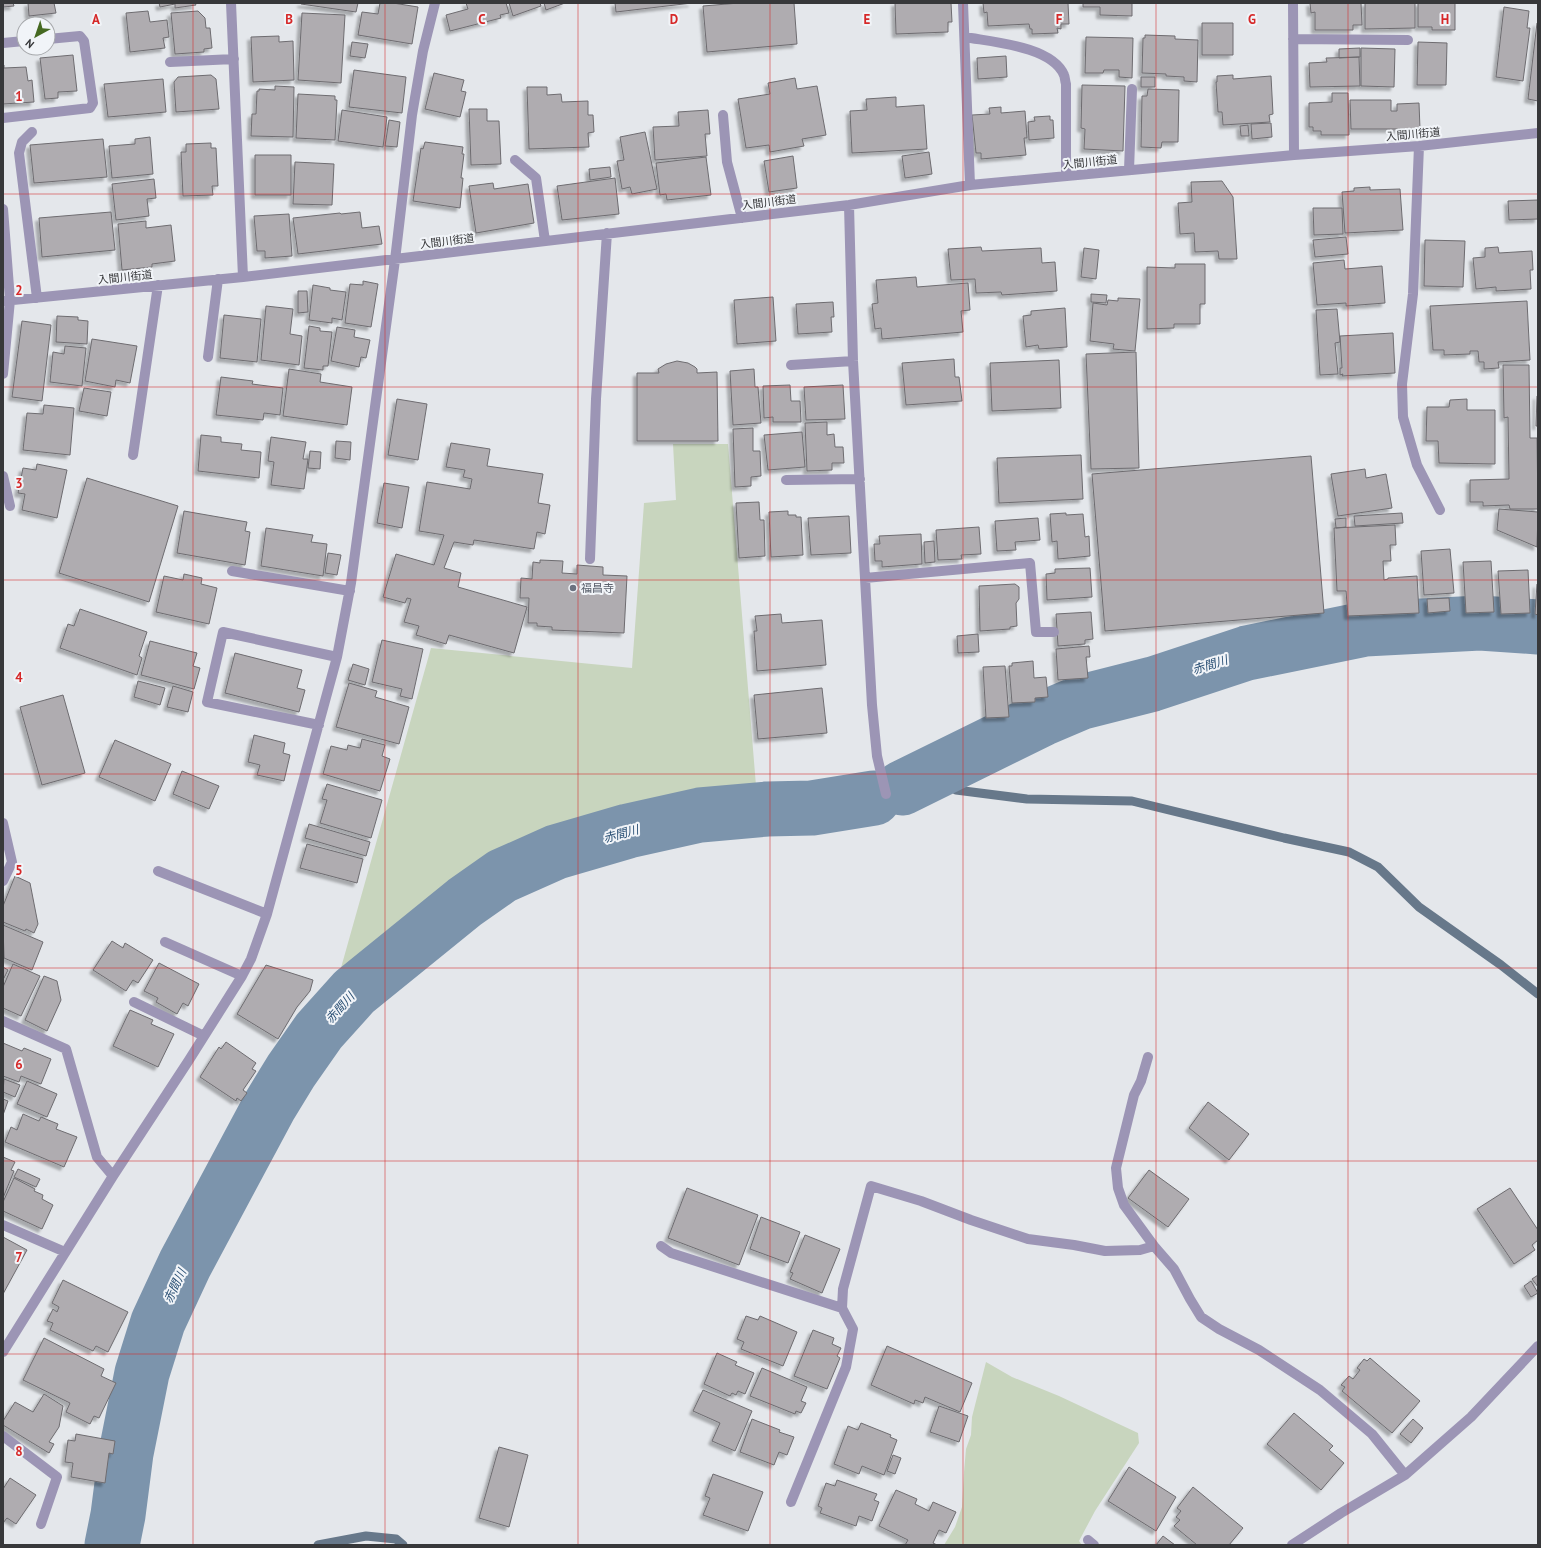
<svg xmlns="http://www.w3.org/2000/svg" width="1541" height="1548" font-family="'PT Sans','Noto Sans JP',sans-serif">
<defs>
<filter id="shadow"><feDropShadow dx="-3.5" dy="3.5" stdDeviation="1" flood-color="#0004"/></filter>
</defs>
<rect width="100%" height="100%" fill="#e4e7eb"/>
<path fill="#c8d5be" d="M673,444H728L757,798H729L658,806L606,826L525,852L412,923L375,956L347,986L337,982L431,648L632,668L644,503L676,500Z
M986,1362L1012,1377L1059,1396L1138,1433L1139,1443L1095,1511L1079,1541L1082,1545H944L955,1527L962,1507L964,1472L966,1449L971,1435L972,1417Z"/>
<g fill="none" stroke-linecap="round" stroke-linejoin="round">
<path stroke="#67788a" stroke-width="9" d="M956,790L1027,799L1132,801L1284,838L1349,852L1378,867L1419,907L1501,965L1538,994
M318,1545L366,1536L396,1539L403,1545"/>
<path stroke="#7c94ac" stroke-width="55" d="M902,788L1042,719L1082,702L1153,684L1247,653L1365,629L1480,623L1538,627
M112,1545L118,1515L126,1453L142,1373L158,1322L185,1264L269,1107L291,1071L319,1031L354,992L465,902L502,876L556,852L628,831L700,815L767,809L812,808L874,798"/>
</g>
<path fill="#afacb0" stroke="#6e6c70" filter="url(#shadow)" d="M3,3H13L14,6L3,7Z
M28,3H54L56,13L29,16Z
M159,3H195L196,5L175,8V4L160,7Z
M301,3H358L356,12L301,4Z
M380,3H393L418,7L412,44L358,35L362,12L378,14Z
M466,3H506L509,13L500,15L501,18L450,31L446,15L468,9Z
M509,3H540L541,6L513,16Z
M544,3H565L546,10Z
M615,3H692L616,12Z
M739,3H794L797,44L707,52L703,6Z
M895,3H951L952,22H948V32L896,34Z
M983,3H1068L1069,24H1061V29L1057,28L1058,33L1032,34V29H1030L1029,24L988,26L987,12L984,13Z
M1083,3H1132V16L1100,15V7H1083Z
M1310,3H1361L1362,25H1353V30H1315V12L1311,13Z
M1365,3H1415V28L1365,29Z
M1418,3H1455V30H1432V27H1418Z
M1504,7L1529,11L1527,28H1530L1523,81L1496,77Z
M148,11L150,22L167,20L169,37L163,38L165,48L130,52L126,13Z
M198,11L205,18L206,28H210L212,48L204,49V52L175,54L171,13Z
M302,13L345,15L341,83L298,80Z
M1202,23H1233V55H1202Z
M1537,23H1538V101L1528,99Z
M1145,35L1175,36V39L1198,40L1197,82L1184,81V77L1166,76V74L1142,73L1143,38H1145Z
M279,36V42L293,41L294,80L253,82L251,37Z
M1086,37L1133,38L1132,78L1119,77V70H1104L1103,73H1085Z
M352,42L368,44L365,58L350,56Z
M1418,42L1447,43L1446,85H1417Z
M1360,48V57L1339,58V49Z
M1361,48L1395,49L1394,87L1361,86Z
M73,55L77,91L58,92V98L45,99L40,58Z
M1006,56L1007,77L978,79L977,58Z
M1359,57L1360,86L1310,87L1309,63L1327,62L1326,58Z
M4,65V68L26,67L28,81L32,80L34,102L3,104V66Z
M354,70L406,77L402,113L349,107Z
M434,73L464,80L461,91L466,92L460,117L425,109Z
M211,75L216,79L219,109L176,112L174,82L178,77Z
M1233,75V79L1271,76L1273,114L1269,115L1270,122L1223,125L1222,112H1218L1216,82H1217V76Z
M1141,77H1155V87H1141Z
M795,78L797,89L817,86L826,135L802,139L804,146L770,152L769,145L746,148L738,99L770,94L768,83Z
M163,79L166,112L108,117L104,84Z
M1082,85L1125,86L1123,151L1084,149L1085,129L1081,128Z
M275,86L294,87L293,137L251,136L252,114H256L257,91H259V89L275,90Z
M527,87H547V95L561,94L562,102L588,101V115H593L594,132L588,133L589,147L529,149Z
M1148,89L1179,90L1178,142H1162L1161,148L1141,147L1142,96H1147Z
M1332,93H1348L1349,135H1321V131H1313V127H1309V103L1332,102Z
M298,94L335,96V100H337L335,140L296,138Z
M896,97V107L924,105L927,149L852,153L850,111L867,110L866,99Z
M1350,100H1391V111H1397V104L1419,103L1420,129H1351Z
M1001,107V113L1025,111L1027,138H1024L1026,155L981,159V153H976L972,115L990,114L989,108Z
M469,109H487V121H499L501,164L471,165Z
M342,110L387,117L383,147L338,141Z
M708,110L710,134H705L707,156L655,160L653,127L679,126L678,112Z
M1050,116V120H1053L1054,138L1029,140L1028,122L1035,121L1034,117Z
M389,120L400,122L397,147L385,146Z
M1271,123L1272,137L1252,139L1251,124Z
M1248,125L1249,136H1241L1240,126Z
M645,132L657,189L632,194L630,187L622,189L617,161L624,160L620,137Z
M150,137L153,174L112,178L109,146L135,144V139Z
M103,139L107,177L34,183L30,145Z
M425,142L463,147L462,154H464L461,178H463L460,208L413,201L421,148L423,149Z
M211,143V148H216L218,186H212L213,195L183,196L181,152H186V144Z
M929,152L932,174L905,178L902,156Z
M255,155H291V195H255Z
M793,156L797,188L769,192L764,161Z
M706,157L711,195L667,200L666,194L660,195L656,163Z
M295,162L334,164L332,205L293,204Z
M610,167L611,177L590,180L589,169Z
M615,178L619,214L562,220L557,186Z
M154,179L156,198L147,199L149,216L116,220L112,184Z
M1222,181L1233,197L1237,259H1219L1218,251L1195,252L1194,233L1180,234L1178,203L1192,202L1191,182Z
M493,183L494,189L528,184L534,223L476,233L469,186Z
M1370,187V190L1400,189L1403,230L1345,233L1342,192L1354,191V188Z
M1538,200V219L1509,220L1508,201Z
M1313,208H1342L1343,234L1314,235Z
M111,212L115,250L42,257L39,218Z
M360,212L362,228L379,226L382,244L298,254L293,218L340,213L341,214Z
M289,214L292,256L265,258V251H257L254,216Z
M146,221V228L171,225L175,261L152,264V267L122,270L118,224Z
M1346,237L1348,254L1315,257L1313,240Z
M1425,240L1465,241L1463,287L1424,286Z
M981,247L982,251L1041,248L1042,263L1055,262L1057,291L1002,295L1001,292L976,293L975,279L951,280L948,249Z
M1498,247L1499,253L1532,251L1533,270H1530L1531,289L1496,291V287L1476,289L1473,258L1485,257V248Z
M1084,248L1099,250L1096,279L1081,277Z
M1344,260L1345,269L1382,266L1385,303L1346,306V303L1317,305L1313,263Z
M1175,264H1205V304H1200V324H1174V328L1147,329V267L1175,268Z
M916,277L917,287L968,283L970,310L961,311L963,332L882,339L881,328L875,329L872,304L878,303L876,280Z
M363,281L378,284L371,327L345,323L350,284L363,285Z
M313,285L330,288V290L346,292L342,320L332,318V323L309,320Z
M298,291H307L308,312L298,313Z
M1091,294L1107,295L1106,303L1091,302Z
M773,297L776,341L737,344L734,300Z
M1118,298L1140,299L1135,351L1113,349L1114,344L1090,341L1093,303L1107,305L1108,300L1118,301Z
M1527,301L1530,360L1498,362L1499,368L1484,369V362H1479L1478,351H1470V354L1444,355V350H1433L1430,306Z
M833,302L834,317H831L832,332L798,334L796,304Z
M266,306L293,309L290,334L302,336L299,365L261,360Z
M1065,308L1067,347L1039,349L1038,345L1026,347L1023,316L1031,315V311Z
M1337,309L1340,342L1335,343L1338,374L1320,375L1316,310Z
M224,315L261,319L257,362L220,358Z
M57,316L78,317V320L88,321L87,344L56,342Z
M22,321L51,325L42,401L12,397Z
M309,326L320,328V331L332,332L328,366H323V370L304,368Z
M337,327L355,330L354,337L370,340L366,358L361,357L359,367L331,361Z
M1393,333L1395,373L1342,376L1343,374L1340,375V368H1342L1340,336Z
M92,339L137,346L130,383L116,380L115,387L85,381Z
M65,346L86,348L82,386L50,382L53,352L64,354Z
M1136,352L1139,468L1091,469L1086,354Z
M954,359L955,377H959L962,401L906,405L902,363Z
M1059,360L1061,408L992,411L990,363Z
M677,361L688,363L695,367L697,369V373L717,372L718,441H637V373H659L658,369L666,364Z
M1503,365H1529L1530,438H1537L1538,509H1510L1509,505L1483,506V502H1470V480L1509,479L1508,417L1504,418Z
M289,369L321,374L320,382L352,387L347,425L283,416Z
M754,369L755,387H758L761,423L733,425L730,371Z
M221,377L253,381L252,384L283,388L280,415L264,413L263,420L216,415Z
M790,385L791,401H800L801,422H773V417L764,418L763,386Z
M843,385L845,419L806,420L804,387Z
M84,388L111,392L107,416L79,411Z
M1537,396H1538V426H1536Z
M397,399L427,404L418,460L388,455Z
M1467,399V410H1495V464L1439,463L1438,441H1426L1427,407H1449L1450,400Z
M44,405L74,408L70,455L23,450L27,413L43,414Z
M827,422V435L834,434L835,447H843L844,463H832V470L807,471L805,423Z
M753,428V451H760L761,476L751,477V486L735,487L733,429Z
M802,432L805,467L768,470L764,435Z
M201,435L221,437V442L242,444L241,450L261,452L259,478L198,471Z
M271,437L306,442L303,459H308L304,489L271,485L274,462L268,461Z
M336,441L351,442L350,460L335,458Z
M451,443L490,449L487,466L543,474L538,503L550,505L545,534L537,532L534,549L474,540L473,545L454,542L444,568L461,573L458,587L527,607L514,653L449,635L446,644L416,635L419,626L404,622L411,599L407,598L405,603L383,597L396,554L434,565L444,535L419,531L427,482L470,489L472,479L463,477L465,470L446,467Z
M310,451L321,452L320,469L308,468Z
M1081,455L1083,499L999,503L997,458Z
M1311,456L1324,613L1105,631L1092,474Z
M37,464L67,470L57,518L22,510L25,494L18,493L23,468L36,470Z
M1365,469L1366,478L1386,474L1392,508L1338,516L1331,474Z
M87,478L178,506L149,602L59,573Z
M384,483L409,487L402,528L377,523Z
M759,502L760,520H764L765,556L739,558L736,503Z
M1499,509L1538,512L1537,547L1497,530Z
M184,511L247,522L245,531L250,532L245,565L177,553Z
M788,511V515H796V517H801L803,555L771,557L769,512Z
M1066,513V515L1083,514L1085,537L1089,536L1090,556L1058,559L1057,541L1052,542L1050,514Z
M1402,513L1403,523L1355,526L1354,516Z
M849,516L851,553L811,555L808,518Z
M1038,518L1040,540L1015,542L1016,550L997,551L995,521Z
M1346,518V527L1336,528L1335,519Z
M1395,525L1396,545H1390L1391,561H1383L1384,580L1388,579V578L1417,576L1419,613L1348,616L1346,591H1337L1334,528Z
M979,527L981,554L961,555L962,559L938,560L936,530Z
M266,528L313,535L311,542L327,544L323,576L261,566Z
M921,534L922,564L882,567V561H875L874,544H880L879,536Z
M934,541L935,562L925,563L924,542Z
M1450,549L1454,593L1424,595L1421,551Z
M328,553L341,555L337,575L325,573Z
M540,560L563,561L562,573L577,574V565L603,567V575L627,576L624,633L552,630V627L537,626V623H528L529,598H520L521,578L532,579L533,562L540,563Z
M1491,561L1494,612L1466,613L1463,562Z
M1090,568L1092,597L1047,600L1046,574L1055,573V569Z
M1528,570L1530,613L1501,614L1498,571Z
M184,574L202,578L201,584L217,588L209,624L156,612L164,576L183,580Z
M1015,584L1019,587V599L1016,603L1017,626L1010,627V629L980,631L979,586Z
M1537,584L1538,585V615L1535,614Z
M1449,598L1450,611L1428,613L1427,599Z
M80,609L147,632L139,656L142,658L137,675L60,648L68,624L74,626Z
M1091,612L1093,639L1085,640V644L1058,646L1056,614Z
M781,614L782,623L822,620L826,665L757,671L754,631H757L755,616Z
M978,634L979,652L958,653L957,636Z
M382,640L423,649L412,699L400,696L402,689L372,682Z
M150,641L197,653L193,666L200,668L194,689L141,675Z
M1089,646L1090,657H1086L1088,678L1058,680L1056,649Z
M235,653L302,670L297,688L305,690L299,712L225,693Z
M1033,661L1034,678L1046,677L1048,697L1035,698V702L1012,703L1009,666H1012V663Z
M353,664L369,669L365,685L348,680Z
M1005,666L1009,717L986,718L983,667Z
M138,681L165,688L160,705L134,697Z
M349,683L377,691L375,697L409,707L399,744L336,727Z
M173,686L193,692L188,712L167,707Z
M822,688L827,733L758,739L754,695Z
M63,695L85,773L42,785L20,707Z
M254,735L285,743L283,753L290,755L284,781L257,775L260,765L248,762Z
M362,739L385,745L382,756L390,759L380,791L323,774L331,746L347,750L348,745L360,748Z
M115,740L171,764L155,801L99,777Z
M182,771L219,786L209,809L173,794Z
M327,784L382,800L371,838L320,823L327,800L322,799Z
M309,824L370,842L366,856L305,838Z
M307,844L363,859L357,883L300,868Z
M15,876L30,883L38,924L34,933L26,929L25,931L3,922V906Z
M3,925L43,942L32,970L4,958Z
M112,941L123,948L125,943L153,960L138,983L133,980L126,991L93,970Z
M159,963L199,984L188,1006L183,1003L177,1014L156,1002L158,998L144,991Z
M13,964L40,976L21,1016L3,1008V987Z
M266,965L313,980L310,991L297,1007L278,1039L237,1014Z
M3,967L8,970L3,980Z
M44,976L57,981L61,1000L47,1031L25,1020Z
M130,1010L153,1020L151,1024L174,1034L158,1067L113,1046Z
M226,1042L256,1063L252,1069L256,1071L243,1090L247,1093L241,1101L237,1098L236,1101L200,1077L219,1047L221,1049Z
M3,1043L22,1051L24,1048L51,1059L41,1084L21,1076L19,1082L3,1076Z
M4,1079L20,1085L15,1097L3,1092Z
M27,1081L57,1094L47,1117L17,1104Z
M3,1099L8,1101L3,1115Z
M1208,1102L1249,1134L1229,1160L1189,1128Z
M23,1114L39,1121L41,1117L58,1124L56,1129L77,1137L64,1167L5,1142L11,1127L17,1130Z
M3,1157L15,1162L11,1170L14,1171L3,1198Z
M18,1169L40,1179L36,1187L14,1177Z
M1149,1170L1189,1199L1168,1227L1128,1198Z
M14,1178L35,1189L34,1191L43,1195L42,1199L53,1205L42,1229L3,1211V1202Z
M687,1188L758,1215L739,1265L668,1238Z
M1510,1188L1538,1230V1240L1532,1245L1535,1250L1514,1264L1477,1209Z
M761,1217L800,1232L788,1263L750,1249Z
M805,1235L840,1249L822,1293L790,1279L793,1273L790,1272Z
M3,1237L27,1250L3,1294Z
M1538,1275V1287L1532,1279Z
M63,1280L128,1312L108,1352L96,1346L93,1351L50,1330L53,1323L47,1321L53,1309L57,1312L59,1307L52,1303Z
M1531,1281L1538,1293L1531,1297L1524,1286Z
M746,1316L758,1320L760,1316L797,1332L783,1366L741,1349L744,1342L737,1339Z
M813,1330L834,1338L832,1344L841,1348L837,1356L840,1358L827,1389L794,1376Z
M44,1338L104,1369L101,1376L116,1383L99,1418L94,1416L90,1424L66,1412L70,1403L23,1380Z
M887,1346L972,1383L960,1412L925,1397L923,1403L915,1400L914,1404L871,1385Z
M717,1353L737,1362L735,1365L754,1373L745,1394L738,1391L736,1395L732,1393L730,1396L704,1384Z
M1370,1358L1420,1401L1392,1433L1342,1391L1345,1387L1341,1385L1349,1376L1353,1379L1360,1370L1357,1368L1364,1359L1367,1361Z
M762,1368L807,1387L801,1401L806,1403L801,1413L796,1411L795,1414L750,1396Z
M703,1390L752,1411L735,1451L712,1441L720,1423L693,1411Z
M44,1394L63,1406L59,1427L49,1442L54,1444L49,1453L3,1425V1421L15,1402L33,1412Z
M939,1406L968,1416L959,1442L930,1432Z
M1294,1413L1333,1446L1329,1450L1344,1463L1321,1490L1267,1444Z
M752,1419L780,1430L779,1432L794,1437L787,1455L779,1452L774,1465L740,1452Z
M1413,1419L1423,1428L1411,1443L1400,1434Z
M861,1423L891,1435L890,1437L897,1440L884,1475L862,1466L859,1474L834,1464L848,1426L858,1430Z
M76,1434L115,1441L113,1454L109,1453L105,1483L71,1477L73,1463L65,1462L68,1440L75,1441Z
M499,1447L528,1455L509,1527L479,1518Z
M893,1455L901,1458L895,1474L887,1471Z
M1129,1467L1176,1497L1156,1531L1108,1501Z
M713,1474L763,1492L748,1531L703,1515L710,1498L705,1496Z
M10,1478L36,1495L16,1524L7,1518L3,1523V1489Z
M837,1480L877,1494L874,1500L879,1502L872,1521L859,1516L856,1526L820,1513L822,1508L818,1506L826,1483L835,1486Z
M1193,1487L1243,1528L1229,1545H1197L1174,1526L1180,1520L1176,1517L1181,1511L1177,1508Z
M896,1490L917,1499L915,1504L929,1511L933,1502L956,1512L946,1533L939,1530L933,1543L937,1545H905L908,1540L879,1526Z
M1163,1536L1175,1545H1156Z"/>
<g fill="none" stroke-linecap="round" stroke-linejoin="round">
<path stroke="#9c95b5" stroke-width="10" d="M231,3L243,277
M963,3L970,185
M1293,3L1294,155
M965,37C992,42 1052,46 1064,75C1065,77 1065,81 1066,84V176
M1293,39L1408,40
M3,43L24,41
M170,62L234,59
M723,115L727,162L742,218
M3,118L90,108L93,103L84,41L80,36L48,39
M32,132L22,142L19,153L37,298
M1419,146L1413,294L1402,384L1403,417L1417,465L1440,510
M515,160L536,178L545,241
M1129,170L1132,89
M849,205L853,361L872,705L877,756L886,794
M3,209L10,300L3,374
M3,301L243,277L849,205L970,185L1294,155L1419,146L1538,133
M208,357L218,279
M791,365L853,361
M133,455L158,285
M3,476L10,506
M786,480L860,479
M590,559L596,399L607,233
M232,571L350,591
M865,578L1030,563L1036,632H1054
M319,725L207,702L223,632L337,657
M3,823L12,862L3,881
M158,871L267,914
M165,942L242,976
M134,1002L204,1036
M3,1021L66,1049L97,1157L113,1176
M1148,1057L1141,1081L1134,1095L1116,1168L1118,1188L1124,1205L1154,1246L1174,1269L1190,1299L1201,1317L1219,1329L1259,1350L1320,1390L1372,1434L1405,1475
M3,1225L65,1252
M661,1246L671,1253L842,1308
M3,1352L113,1176L189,1060L242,976L251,959L267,914L337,657L351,583L395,260L412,115L423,51L435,3
M3,1436L57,1477L41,1524
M791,1502L846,1367L853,1329L842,1308L843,1289L871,1186L921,1201L971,1220L1028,1239L1074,1245L1105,1251L1140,1250L1154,1246
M1088,1540L1094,1545
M1292,1545L1341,1513L1405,1475L1471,1417L1538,1346"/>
</g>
<path fill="none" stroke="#d62828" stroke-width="1" stroke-opacity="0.55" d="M193,3V1545M385,3V1545M578,3V1545M770,3V1545M963,3V1545M1156,3V1545M1348,3V1545M3,194H1538M3,387H1538M3,580H1538M3,774H1538M3,968H1538M3,1161H1538M3,1354H1538"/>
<circle fill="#6b7280" stroke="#f1f4f8" stroke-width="1.5" cx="573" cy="588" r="4"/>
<g text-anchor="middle" stroke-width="4" stroke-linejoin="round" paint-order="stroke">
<g font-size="11" fill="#37383a" stroke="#f1f4f8">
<text transform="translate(1413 134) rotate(-5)" y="4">入間川街道</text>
<text transform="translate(1090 162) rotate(-6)" y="4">入間川街道</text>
<text transform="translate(769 202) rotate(-7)" y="4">入間川街道</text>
<text transform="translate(447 241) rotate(-7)" y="4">入間川街道</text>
<text transform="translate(125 277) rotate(-6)" y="4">入間川街道</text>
</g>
<g font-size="11" fill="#5b616d" stroke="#f1f4f8" text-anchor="start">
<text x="581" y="592">福昌寺</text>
</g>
<g font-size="12" font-style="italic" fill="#294f74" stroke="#f1f4f8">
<text transform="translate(1210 665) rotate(-18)" y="4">赤間川</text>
<text transform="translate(621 834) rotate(-15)" y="4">赤間川</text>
<text transform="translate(340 1008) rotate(-48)" y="4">赤間川</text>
<text transform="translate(175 1286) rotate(-65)" y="4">赤間川</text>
</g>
</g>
<g font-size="13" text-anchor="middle" font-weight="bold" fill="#d62828" stroke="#f1f4f8" stroke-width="4" stroke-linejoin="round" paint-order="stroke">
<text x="96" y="24">A</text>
<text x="289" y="24">B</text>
<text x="482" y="24">C</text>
<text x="674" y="24">D</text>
<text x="867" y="24">E</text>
<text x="1059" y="24">F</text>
<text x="1252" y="24">G</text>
<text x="1445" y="24">H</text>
<text x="19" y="101">1</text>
<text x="19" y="295">2</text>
<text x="19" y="488">3</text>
<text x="19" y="682">4</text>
<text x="19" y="875">5</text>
<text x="19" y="1069">6</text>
<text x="19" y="1262">7</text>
<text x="19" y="1456">8</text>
</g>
<rect width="1541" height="1548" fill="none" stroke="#37383a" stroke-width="8"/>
<g transform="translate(36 36) rotate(220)"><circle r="19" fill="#f1f4f8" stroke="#a7a9ac"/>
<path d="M0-3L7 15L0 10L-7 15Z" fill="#456921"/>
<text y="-6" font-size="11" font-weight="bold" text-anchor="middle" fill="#37383a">N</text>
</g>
</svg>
